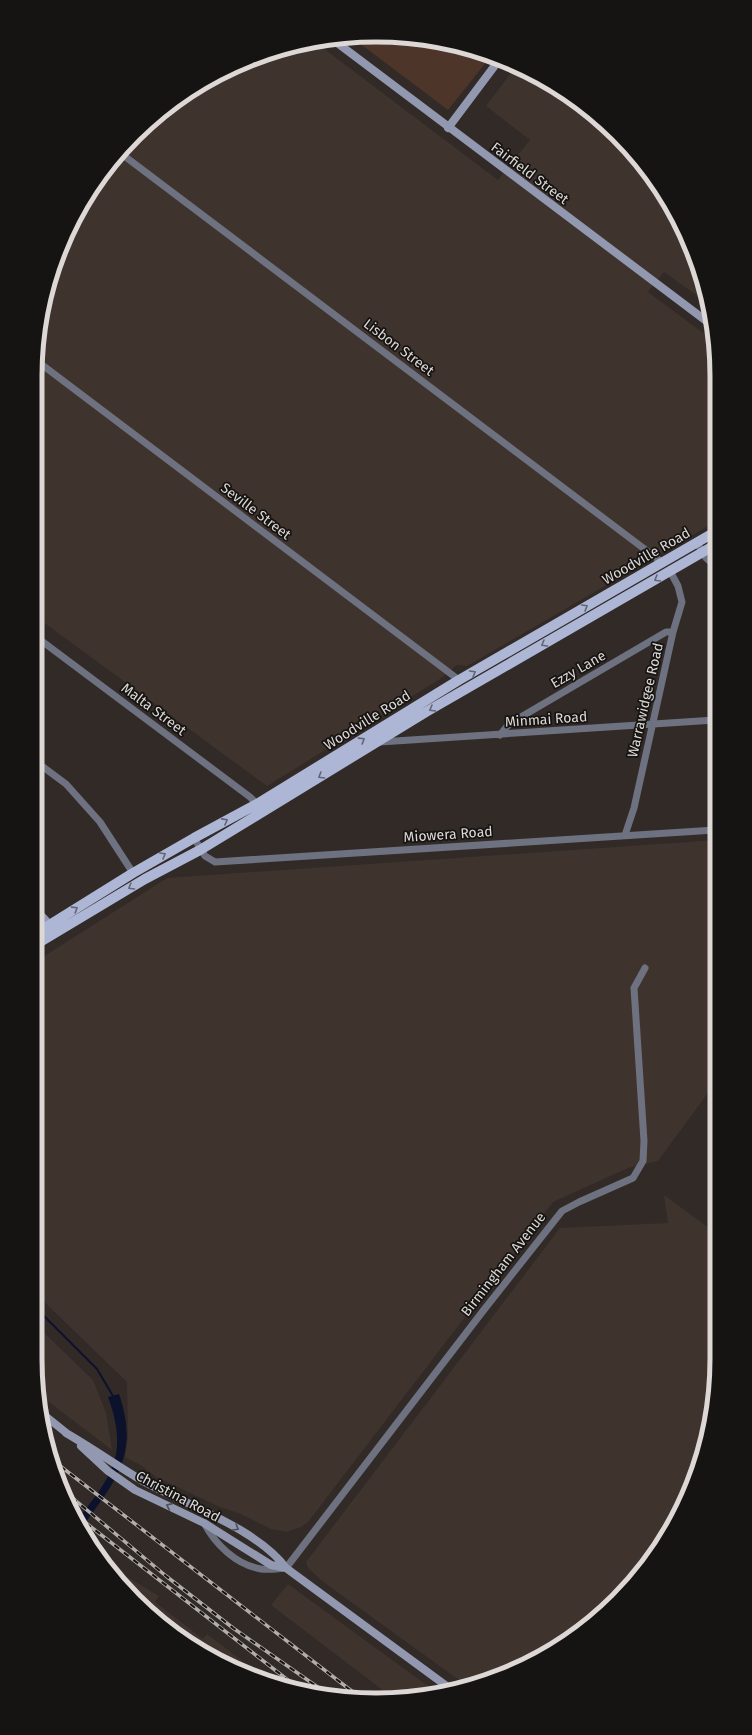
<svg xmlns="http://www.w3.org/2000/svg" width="752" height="1735" font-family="'Fira Sans',sans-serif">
<rect width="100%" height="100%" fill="#312a27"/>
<path fill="#3f332d" d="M315,42L498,180L530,140L486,106L515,68L566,93L646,168L691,245L706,302L664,272L648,292L714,341L715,522L467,666L457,665L440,679L267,786L35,616V376L53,266L81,205L120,151L169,105L225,70L288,47Z
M716,840V1082L658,1161L628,1168L553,1202L308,1522L301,1527L287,1532L271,1529L241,1514L220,1507L156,1477L142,1466L125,1457L128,1437L127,1382L35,1293V962L167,878Z
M664,1195L717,1234V1359L699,1469L646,1567L601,1615L547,1654L466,1685L322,1581L308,1568L306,1562L560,1228L668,1223Z
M35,1324L93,1380L106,1413L112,1450L41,1396L35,1359Z
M106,1564L159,1596L155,1602L203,1639L207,1634L261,1675L206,1654L119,1584Z
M288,1584L439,1694L393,1698L271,1605Z"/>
<path fill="#4d3529" d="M350,36L421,38L491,56L448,110Z"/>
<path fill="#0c112c" d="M119,1394C140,1456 115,1481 81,1529L77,1520C112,1476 129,1454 108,1397Z"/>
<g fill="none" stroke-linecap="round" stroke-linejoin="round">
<path stroke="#0c112c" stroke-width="2" d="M35,1307L97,1369L113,1396"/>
<path stroke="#6d7180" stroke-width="7" d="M119,152L663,563
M37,361L459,680
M697,543L706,558L715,566
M35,636L250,797L257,804
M500,735L509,724L666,632H673
M380,742L715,720
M35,761L66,784L100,822L133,873
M625,835L634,808L673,632L682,602L678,586L670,571
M194,838L205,856L215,862L715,830
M204,1523C215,1544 236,1565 261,1569C269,1570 278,1569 286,1568L483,1311L562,1211L579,1202L633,1178L643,1161L644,1141L634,988L645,968
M95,1549L113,1568L121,1585"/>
<path stroke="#9198b0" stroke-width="8" d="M332,39L713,326
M448,128L499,60
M35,909L53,928
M44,1415L69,1435
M66,1433C92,1448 116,1465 141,1480C184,1504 258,1529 286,1568L452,1690
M81,1446L108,1471L135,1490L204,1523L271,1565L286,1568"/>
<path stroke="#adb6d5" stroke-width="10" d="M35,934L133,873L194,838L257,804L459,680L715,532
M35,945L145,879L200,850L426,712L715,545"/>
<g stroke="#b2adaa" stroke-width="3.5">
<path id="rail" d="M51,1459L362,1699
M63,1490L166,1576L233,1628L329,1695
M86,1523L302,1691"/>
</g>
<use href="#rail" stroke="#161412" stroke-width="2" stroke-dasharray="6" stroke-linecap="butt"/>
</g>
<defs><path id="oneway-chevron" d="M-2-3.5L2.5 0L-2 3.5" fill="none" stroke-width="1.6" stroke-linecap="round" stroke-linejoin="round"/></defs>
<g stroke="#626574">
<use href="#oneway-chevron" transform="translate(657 579) rotate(150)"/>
<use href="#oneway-chevron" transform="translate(585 607) rotate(-30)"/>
<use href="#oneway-chevron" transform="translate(544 644) rotate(150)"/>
<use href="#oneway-chevron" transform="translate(473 673) rotate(-30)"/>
<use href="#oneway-chevron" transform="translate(432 709) rotate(150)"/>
<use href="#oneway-chevron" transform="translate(362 740) rotate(-32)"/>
<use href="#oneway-chevron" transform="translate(321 776) rotate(149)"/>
<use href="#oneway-chevron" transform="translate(225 821) rotate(-28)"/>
<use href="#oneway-chevron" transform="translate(163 855) rotate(-30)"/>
<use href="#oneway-chevron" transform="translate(131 887) rotate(149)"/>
<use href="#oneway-chevron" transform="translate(75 909) rotate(-32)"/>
</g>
<g stroke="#4d4f59">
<use href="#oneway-chevron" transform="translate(169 1506) rotate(-156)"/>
<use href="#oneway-chevron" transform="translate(236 1528) rotate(31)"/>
</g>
<g text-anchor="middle" stroke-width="3.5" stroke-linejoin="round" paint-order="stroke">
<g font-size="14" fill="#ddd8d6" stroke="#161412">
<text transform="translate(530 173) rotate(37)" y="5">Fairfield Street</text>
<text transform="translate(399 347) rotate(37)" y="5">Lisbon Street</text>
<text transform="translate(256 511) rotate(37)" y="5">Seville Street</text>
<text transform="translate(646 556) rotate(-30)" y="5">Woodville Road</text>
<text transform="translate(578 669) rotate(-30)" y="5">Ezzy Lane</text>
<text transform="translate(645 700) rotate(-77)" y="5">Warrawidgee Road</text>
<text transform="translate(154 709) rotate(37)" y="5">Malta Street</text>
<text transform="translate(546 719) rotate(-4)" y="5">Minmai Road</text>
<text transform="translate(367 720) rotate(-32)" y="5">Woodville Road</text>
<text transform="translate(448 834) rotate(-4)" y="5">Miowera Road</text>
<text transform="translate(503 1264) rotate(-52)" y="5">Birmingham Avenue</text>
<text transform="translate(178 1496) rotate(28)" y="5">Christina Road</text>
</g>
</g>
<path d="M0 0H752V1735H0ZM376 42H376A334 334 0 0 1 710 376V1359A334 334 0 0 1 376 1693H376A334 334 0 0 1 42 1359V376A334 334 0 0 1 376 42Z" fill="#161412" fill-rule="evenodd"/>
<path fill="none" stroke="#ddd8d6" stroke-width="5" d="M376 42H376A334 334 0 0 1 710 376V1359A334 334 0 0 1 376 1693H376A334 334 0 0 1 42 1359V376A334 334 0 0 1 376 42Z"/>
</svg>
